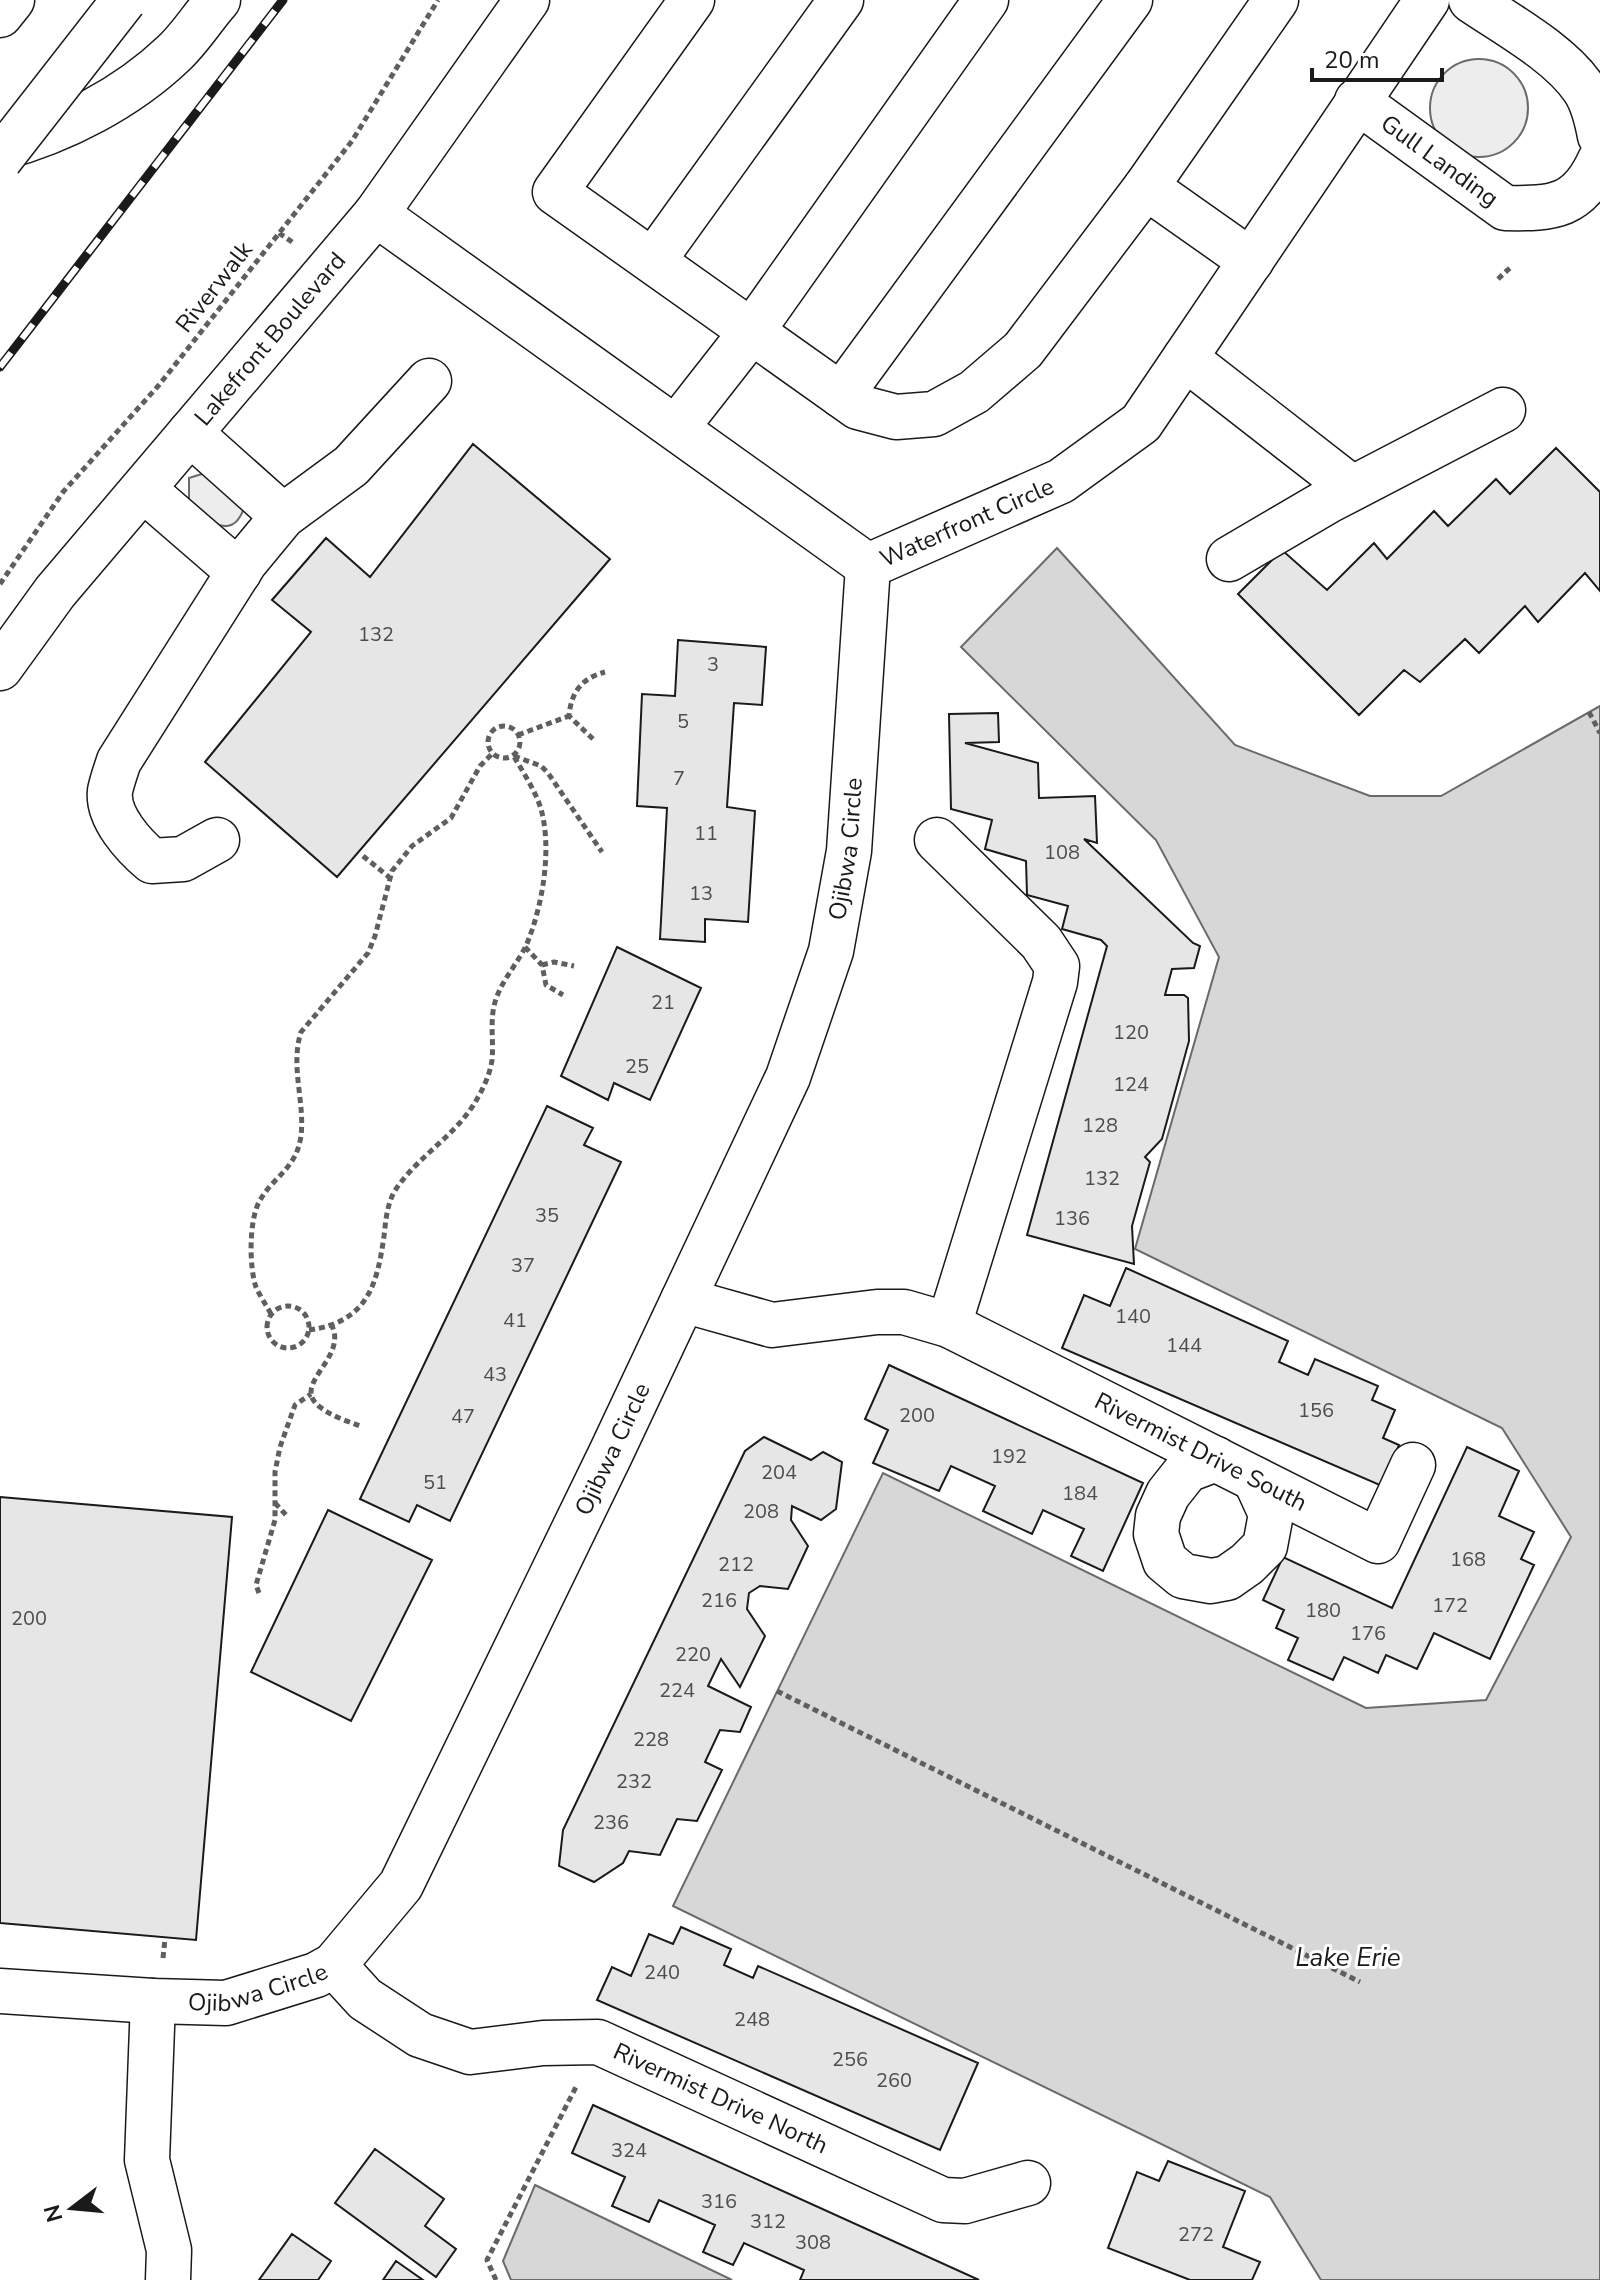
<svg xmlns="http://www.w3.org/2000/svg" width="1600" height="2280" font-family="'Nunito Sans',sans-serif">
<rect width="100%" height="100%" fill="#fff"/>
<path fill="#ededed" stroke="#6a6a6a" stroke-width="2" d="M1430 108a49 49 0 1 1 98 0a49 49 0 1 1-98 0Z
M208,472L244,508C232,543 206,519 189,505V478Z"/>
<path fill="#d7d7d7" stroke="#6a6a6a" stroke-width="2" d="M1057,548L1235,745L1370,796H1441L1600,706V2280H1321L1270,2197L673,1906L883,1473L1366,1708L1486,1700L1571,1537L1502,1428L1135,1249L1219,957L1156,840L961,647Z
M535,2185L732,2280H511L503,2261Z"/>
<path fill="#e6e6e6" stroke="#1a1a1a" stroke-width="2" d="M473,444L610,559L337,877L205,762L311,632L272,600L326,538L370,577Z
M1556,448L1600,492V591L1585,573L1538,622L1525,606L1479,653L1465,639L1420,682L1404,670L1359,715L1238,594L1282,550L1327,590L1374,543L1387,559L1434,511L1448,526L1496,479L1510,494Z
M678,640L766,647L762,705L734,703L727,807L755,811L748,922L705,919V942L660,939L667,808L637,806L642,694L675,696Z
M998,713L999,742L965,743L1038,763L1039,798L1095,796L1097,843L1084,839L1193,943L1200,946L1194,968L1172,969L1165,995H1184L1188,998L1189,1041L1162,1139L1145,1157L1150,1162L1132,1226L1134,1264L1027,1235L1107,946L1101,940L1062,929L1068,906L1027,895L1026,861L985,849L992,820L951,809L949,714Z
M617,947L701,988L650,1100L614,1083L608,1100L561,1076Z
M547,1106L593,1128L584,1145L621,1162L450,1521L417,1505L409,1522L360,1499Z
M1126,1268L1288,1341L1279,1362L1308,1375L1315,1359L1378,1386L1372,1400L1395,1410L1383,1438L1399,1445L1382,1486L1062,1348L1084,1295L1110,1306Z
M889,1365L1143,1483L1103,1571L1071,1556L1084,1529L1043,1510L1032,1534L983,1511L995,1486L951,1466L939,1491L873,1463L888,1430L865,1419Z
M764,1437L811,1460L823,1452L842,1462L836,1509L821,1520L792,1506L791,1520L808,1546L788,1589L760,1586L749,1593L747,1609L765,1636L740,1687L721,1659L708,1686L751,1707L740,1732L720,1730L705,1762L722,1770L697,1821L677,1819L660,1855L629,1851L623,1863L594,1882L559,1866L563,1830L745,1451Z
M1467,1447L1519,1471L1499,1516L1534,1532L1521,1559L1534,1565L1490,1659L1434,1633L1417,1669L1386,1655L1378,1673L1344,1657L1333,1680L1288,1660L1298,1638L1276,1628L1284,1610L1263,1600L1283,1557L1392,1608Z
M0,1497L232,1517L196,1940L0,1923Z
M328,1510L432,1560L351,1721L251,1672Z
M681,1927L731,1949L724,1965L753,1978L758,1966L978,2063L940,2150L597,2000L612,1967L631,1976L649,1934L673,1944Z
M593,2105L979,2280H800L804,2270L744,2243L733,2265L703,2252L715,2225L659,2200L649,2222L612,2206L625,2177L572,2153Z
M375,2149L444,2199L425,2226L456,2249L436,2277L335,2203Z
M1168,2161L1245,2191L1223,2247L1260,2262L1252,2280H1190L1108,2248L1137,2172L1159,2181Z
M292,2234L331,2261L318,2280H259Z
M396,2261L423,2280H383Z"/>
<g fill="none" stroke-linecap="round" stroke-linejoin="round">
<g stroke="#1a1a1a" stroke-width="47">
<g id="minor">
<path d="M692,0L555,192L858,407L896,417L934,414L974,392L1023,350L1146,187L1276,0"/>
<path d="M1471,0C1506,24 1560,53 1584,89C1593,102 1597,120 1600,136"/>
<path id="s1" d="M1357,101L1505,208C1554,209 1579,207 1600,160"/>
<path d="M1146,187L1251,261"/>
<path d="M376,214L868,566"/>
<path d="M653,261L841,0"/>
<path d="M1185,358L1352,488"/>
<path d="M841,395L1130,0"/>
<path d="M676,428L752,331L986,0"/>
<path d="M190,433L283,516"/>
<path d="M143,489L239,572"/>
<path d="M1229,559L1328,501L1503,410"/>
<path id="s2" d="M868,566L1061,481L1141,423L1427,0"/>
<path id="s3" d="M0,668L55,592L376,214L527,0"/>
<path d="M217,840L183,859L152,861C134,846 107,817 110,791C112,781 116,770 119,761L245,562L283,516L351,466L429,381"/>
<path d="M937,840L1041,942L1057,966L1055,982L949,1325"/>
<path id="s4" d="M683,1300L772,1325L877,1312H904L949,1325L1378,1541L1413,1465"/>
<path d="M1216,1459L1187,1470L1168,1494L1158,1516L1156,1534L1165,1561L1183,1576L1211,1581L1227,1578L1247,1564L1265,1546L1271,1514L1255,1479"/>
<path id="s5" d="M334,1965L365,1999L420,2035L470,2052L543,2043L598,2042L943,2200L965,2201L1028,2183"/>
<path id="s6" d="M0,1991L153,2001L226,2003L316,1975L334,1965L401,1885L611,1453L788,1077L831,951L849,851L868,566"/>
<path d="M153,2001L147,2160L169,2250L168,2280"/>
</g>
</g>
<g stroke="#1a1a1a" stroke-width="47">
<path id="highway" d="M0,15L12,0
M0,148C63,131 127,98 174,53C190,38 203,17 218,0"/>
</g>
<path stroke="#5f5f5f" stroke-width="5" stroke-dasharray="6 4" stroke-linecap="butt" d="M279,233L295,244
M1498,279L1512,266
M0,584L63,492L159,385L352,141L438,0
M1589,712L1600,733
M488 742a16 16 0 1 1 32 0a16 16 0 1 1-32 0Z
M518,735L569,716
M593,739L569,716C571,692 582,678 605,672
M514,756L541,766L548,773L602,852
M363,856L389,877
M525,947L542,965L546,985L563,995
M542,965L554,962L574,966
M267 1327a21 21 0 1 1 42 0a21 21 0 1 1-42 0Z
M271,1314C266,1305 260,1296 256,1287C249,1267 249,1221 259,1202C273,1176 296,1170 301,1136C305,1101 290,1067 301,1032L368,953L375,936L392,871L412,846L451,818L480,766L493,753
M331,1324C350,1358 289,1384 320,1407C331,1416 347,1421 360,1426
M309,1330C367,1322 377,1286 384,1236C386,1219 387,1203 396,1189C419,1155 457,1135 477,1099C484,1087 490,1074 492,1060C494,1040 489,1019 496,999C503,978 520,961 528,941C543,903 552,849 541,809C535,790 523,772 513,755
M275,1503L287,1516
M259,1593L256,1585L275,1520V1472L280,1447L295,1405L311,1394
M777,1691L1360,1982
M163,1958L165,1939
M496,2280L487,2260L577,2085"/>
<use href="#minor" stroke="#fff" stroke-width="44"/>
<use href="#highway" stroke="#fff" stroke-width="44"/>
<g stroke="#1a1a1a" stroke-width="9">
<path id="rail" d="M0,367L283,0"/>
</g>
<use href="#rail" stroke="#fff" stroke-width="6" stroke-dasharray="18" stroke-linecap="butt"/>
<g stroke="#1a1a1a" stroke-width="47" stroke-linecap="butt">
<path id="highway-bridge" d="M0,159L124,0"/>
</g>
<use href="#highway-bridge" stroke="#fff" stroke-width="44"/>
</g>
<g text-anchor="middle" stroke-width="6" stroke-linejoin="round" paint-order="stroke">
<g font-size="20" fill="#4d4d4d">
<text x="376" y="641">132</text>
<text x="713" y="671">3</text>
<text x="683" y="728">5</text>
<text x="679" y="785">7</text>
<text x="706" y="840">11</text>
<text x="1062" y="859">108</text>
<text x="701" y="900">13</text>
<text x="663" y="1009">21</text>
<text x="1131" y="1039">120</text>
<text x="637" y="1073">25</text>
<text x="1131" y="1091">124</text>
<text x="1100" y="1132">128</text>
<text x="1102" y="1185">132</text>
<text x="547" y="1222">35</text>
<text x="1072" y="1225">136</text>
<text x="523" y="1272">37</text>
<text x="1133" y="1323">140</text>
<text x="515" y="1327">41</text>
<text x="1184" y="1352">144</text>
<text x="495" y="1381">43</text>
<text x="1316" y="1417">156</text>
<text x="917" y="1422">200</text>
<text x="463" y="1423">47</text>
<text x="1009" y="1463">192</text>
<text x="779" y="1479">204</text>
<text x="435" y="1489">51</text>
<text x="1080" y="1500">184</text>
<text x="761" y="1518">208</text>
<text x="1468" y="1566">168</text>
<text x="736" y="1571">212</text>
<text x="719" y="1607">216</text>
<text x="1450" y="1612">172</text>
<text x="1323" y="1617">180</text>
<text x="29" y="1625">200</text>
<text x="1368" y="1640">176</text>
<text x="693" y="1661">220</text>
<text x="677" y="1697">224</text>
<text x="651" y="1746">228</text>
<text x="634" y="1788">232</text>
<text x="611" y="1829">236</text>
<text x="662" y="1979">240</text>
<text x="752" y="2026">248</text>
<text x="850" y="2066">256</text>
<text x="894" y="2087">260</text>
<text x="629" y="2157">324</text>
<text x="719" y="2208">316</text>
<text x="768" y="2228">312</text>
<text x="1196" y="2241">272</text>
<text x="813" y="2249">308</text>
</g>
<g font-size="24" fill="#1a1a1a" stroke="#fff">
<text dy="8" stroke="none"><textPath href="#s1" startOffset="102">Gull Landing</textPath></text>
<text transform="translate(214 287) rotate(-52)" y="8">Riverwalk</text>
<text dy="8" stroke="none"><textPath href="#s3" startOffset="426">Lakefront Boulevard</textPath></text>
<text dy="8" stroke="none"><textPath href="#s2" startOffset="108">Waterfront Circle</textPath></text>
<text dy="8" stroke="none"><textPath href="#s6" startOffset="1578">Ojibwa Circle</textPath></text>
<text dy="8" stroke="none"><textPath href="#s6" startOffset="930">Ojibwa Circle</textPath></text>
<text dy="8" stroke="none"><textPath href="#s4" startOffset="554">Rivermist Drive South</textPath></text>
<text dy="8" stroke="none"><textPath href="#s6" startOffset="260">Ojibwa Circle</textPath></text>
<text dy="8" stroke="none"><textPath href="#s5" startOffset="428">Rivermist Drive North</textPath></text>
</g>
<g font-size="26" font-style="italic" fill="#1a1a1a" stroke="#fff">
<text x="1348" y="1966">Lake Erie</text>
</g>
</g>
<g transform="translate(72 2208) rotate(254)" stroke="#ffffff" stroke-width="6" paint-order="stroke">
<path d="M0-6L14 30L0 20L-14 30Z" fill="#1a1a1a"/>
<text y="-12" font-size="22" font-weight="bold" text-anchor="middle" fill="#1a1a1a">N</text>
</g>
<path d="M1312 68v12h130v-12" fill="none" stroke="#1a1a1a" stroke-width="4"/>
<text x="1324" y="68" font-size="24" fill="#1a1a1a" stroke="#ffffff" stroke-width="6" paint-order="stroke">20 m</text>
</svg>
